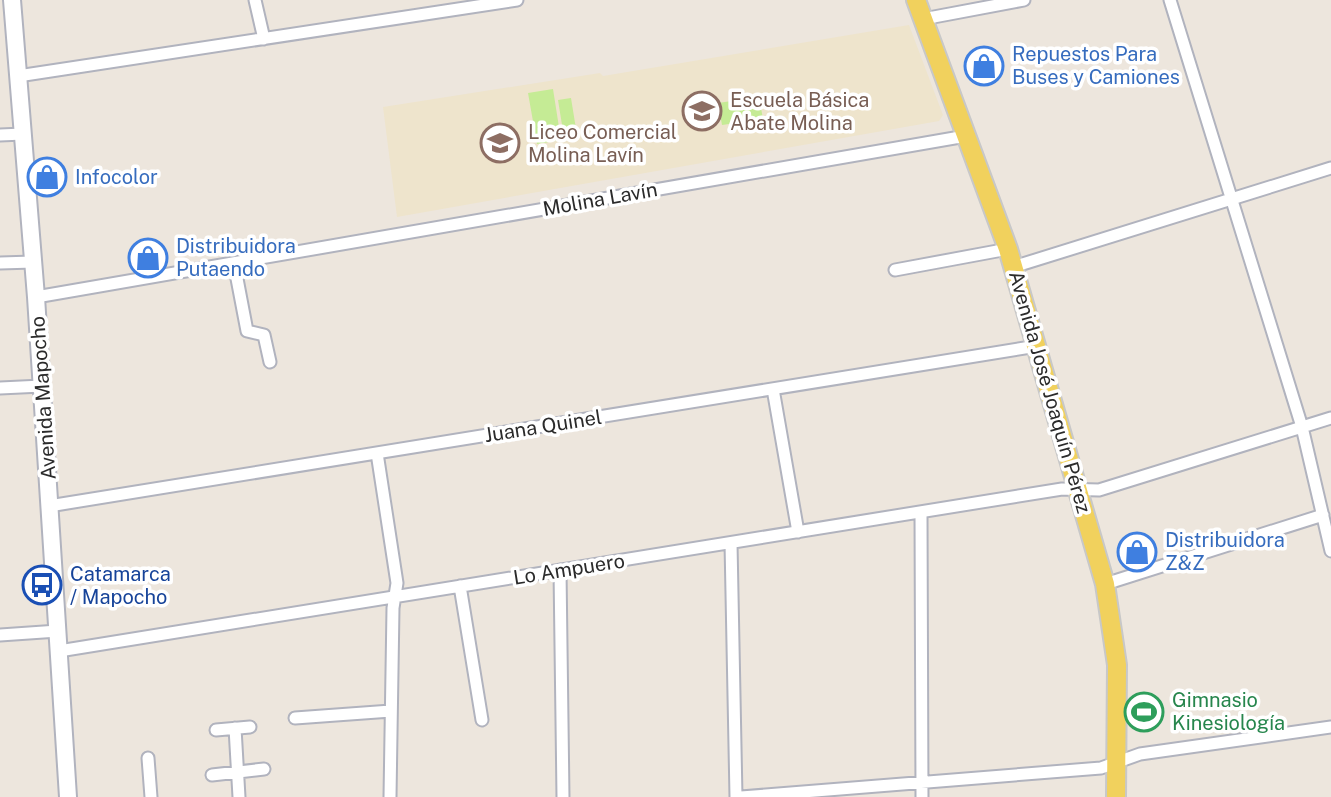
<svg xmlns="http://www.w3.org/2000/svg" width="1331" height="797" font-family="'Public Sans',sans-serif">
<rect width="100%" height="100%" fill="#ede6dd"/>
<path fill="#eee4cc" d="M909,25L943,115L939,121L397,217L383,107L600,73L603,76Z"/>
<path fill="#c5eb95" d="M553,89L561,140L537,144L528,93Z
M759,97L763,119L722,125L718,103Z
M571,98L576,129L563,131L558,100Z"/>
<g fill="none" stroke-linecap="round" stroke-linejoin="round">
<g stroke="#b1b3be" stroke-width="15">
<path id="street" d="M255,0L264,39
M1170,0L1302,427L1331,551
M923,19L1024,0
M18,76L517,0
M0,135L23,134
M0,263L33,262
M234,263L247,331L264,335L270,362
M1013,267L1331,168
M895,270L1008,249
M36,297L966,136
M0,388L42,386
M773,389L798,532
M377,453L397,583L393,608L390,797
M49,506L1037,346
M921,512L922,797
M731,543L736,797
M560,570L563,797
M1105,584L1323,515
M460,586L482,720
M0,635L58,631
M59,651L1062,489L1099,490L1331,418
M295,718L391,711
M235,728L239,797
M216,730L250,727
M148,758L151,797
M212,775L264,769
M741,797L1101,768L1140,754L1331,727"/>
</g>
<g stroke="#b1b3be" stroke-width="20">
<path id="secondary" d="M12,0L36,297L68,797"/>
</g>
<g stroke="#c8c8c8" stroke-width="22">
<path id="primary" d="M916,0L1008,249L1105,584L1117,665L1116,797"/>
</g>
<use href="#street" stroke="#fff" stroke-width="11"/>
<use href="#secondary" stroke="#fff" stroke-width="16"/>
<use href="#primary" stroke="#f1d15d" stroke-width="18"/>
</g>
<defs>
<g id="shop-ring" transform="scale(2)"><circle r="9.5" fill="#fff" stroke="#3f7fe0" stroke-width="1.5"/><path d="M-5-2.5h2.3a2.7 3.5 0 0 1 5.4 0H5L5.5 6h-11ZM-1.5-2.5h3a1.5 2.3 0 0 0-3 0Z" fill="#3f7fe0"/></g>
<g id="school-ring" transform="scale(2)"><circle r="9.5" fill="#fff" stroke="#8d6e63" stroke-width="1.5"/><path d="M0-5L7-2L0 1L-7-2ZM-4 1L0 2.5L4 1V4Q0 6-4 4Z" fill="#8d6e63"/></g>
<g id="bus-ring" transform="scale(2)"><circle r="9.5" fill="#fff" stroke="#1a4fb4" stroke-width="1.5"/><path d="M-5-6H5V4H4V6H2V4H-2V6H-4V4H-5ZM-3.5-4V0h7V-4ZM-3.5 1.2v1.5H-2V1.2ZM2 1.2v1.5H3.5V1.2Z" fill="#1a4fb4"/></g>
<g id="stadium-ring" transform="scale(2)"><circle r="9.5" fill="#fff" stroke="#2e9e5b" stroke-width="1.5"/><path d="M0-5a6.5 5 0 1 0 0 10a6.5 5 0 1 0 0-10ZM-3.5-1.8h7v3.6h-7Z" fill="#2e9e5b"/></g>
</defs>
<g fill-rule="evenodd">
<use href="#shop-ring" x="984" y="66"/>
<use href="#school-ring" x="702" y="111"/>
<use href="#school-ring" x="500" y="143"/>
<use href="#shop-ring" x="47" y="177"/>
<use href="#shop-ring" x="148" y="258"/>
<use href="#shop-ring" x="1137" y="552"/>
<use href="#bus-ring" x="42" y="585"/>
<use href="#stadium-ring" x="1144" y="712"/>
</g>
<g text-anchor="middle" stroke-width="7" stroke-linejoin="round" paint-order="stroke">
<g font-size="20" fill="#366cbe" stroke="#fff" text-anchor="start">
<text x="1012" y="61">Repuestos Para<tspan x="1012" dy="23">Buses y Camiones</tspan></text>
<text x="75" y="184">Infocolor</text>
<text x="176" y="253">Distribuidora<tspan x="176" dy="23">Putaendo</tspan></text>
<text x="1165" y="547">Distribuidora<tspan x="1165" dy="23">Z&amp;Z</tspan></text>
</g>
<g font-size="20" fill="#785e54" stroke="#fff" text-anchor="start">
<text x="730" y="107">Escuela Básica<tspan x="730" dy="23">Abate Molina</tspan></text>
<text x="528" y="139">Liceo Comercial<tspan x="528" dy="23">Molina Lavín</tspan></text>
</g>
<g font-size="20" fill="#2b2b2b" stroke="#fff">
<text transform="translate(600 199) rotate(-10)" y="7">Molina Lavín</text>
<text transform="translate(1050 392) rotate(74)" y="7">Avenida José Joaquín Pérez</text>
<text transform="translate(43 398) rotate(-94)" y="7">Avenida Mapocho</text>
<text transform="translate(543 426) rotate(-9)" y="7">Juana Quinel</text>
<text transform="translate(569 569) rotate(-9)" y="7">Lo Ampuero</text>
</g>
<g font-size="20" fill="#164399" stroke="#fff" text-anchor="start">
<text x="70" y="581">Catamarca<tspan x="70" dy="23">/ Mapocho</tspan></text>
</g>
<g font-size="20" fill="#27864d" stroke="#fff" text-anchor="start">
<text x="1172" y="707">Gimnasio<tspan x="1172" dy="23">Kinesiología</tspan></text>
</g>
</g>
</svg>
